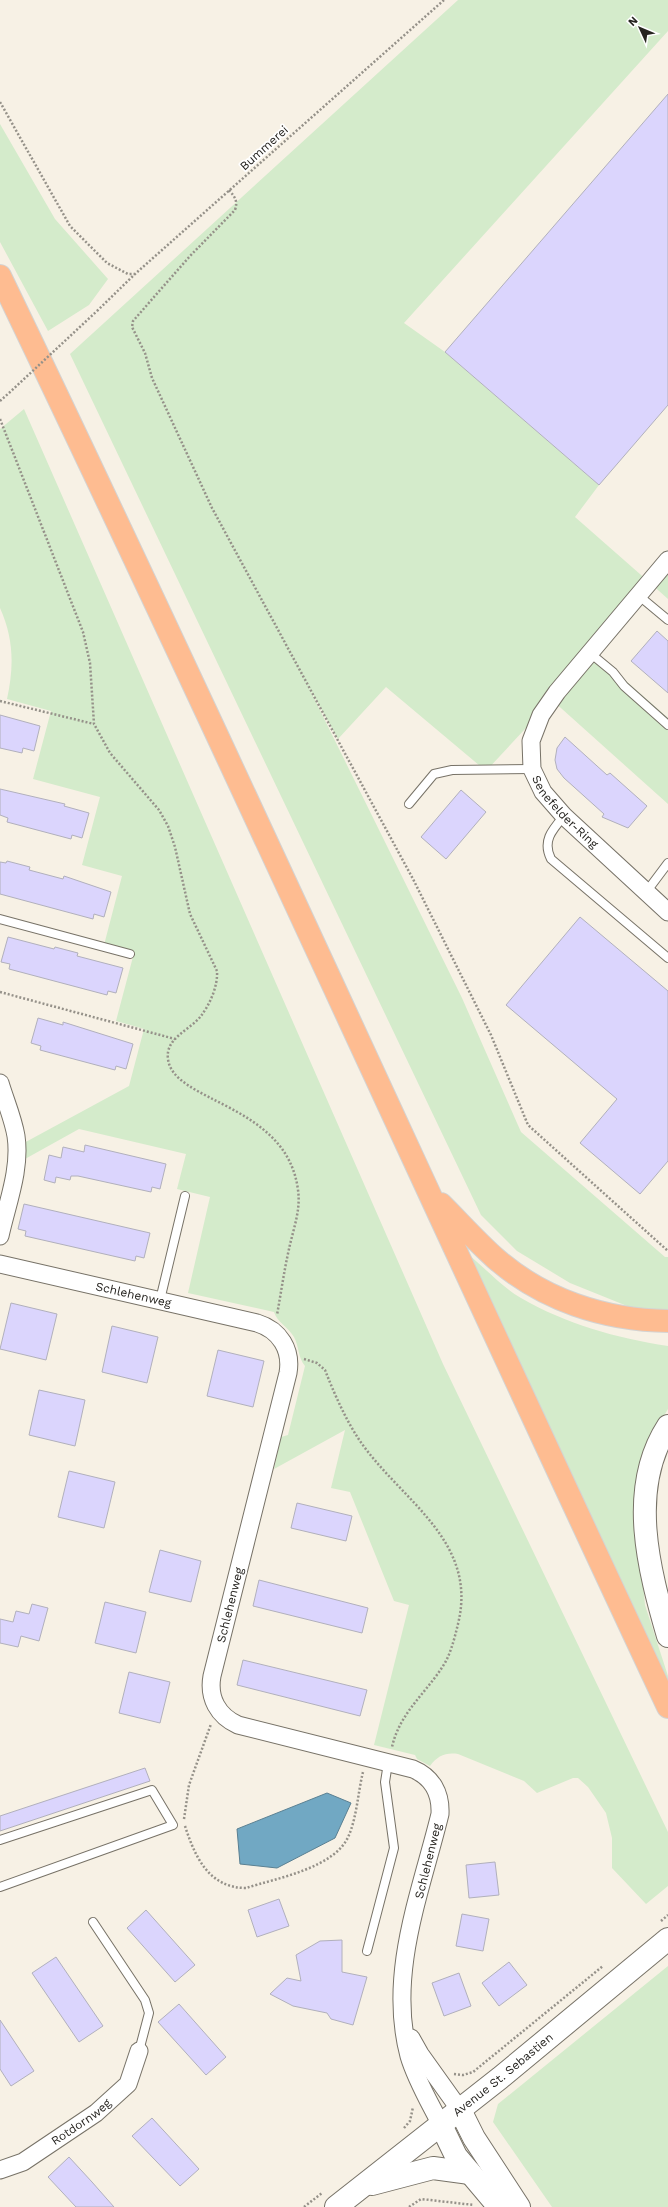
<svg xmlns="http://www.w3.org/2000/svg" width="668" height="2207" font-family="'Work Sans',sans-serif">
<rect width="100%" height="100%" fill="#f7f1e5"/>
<path fill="#d4ebcb" d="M458,0H668V31L404,323L445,352L599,485L575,517L649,582L668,564V599L649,582L592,651L668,718V804L552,700L486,771L386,687L338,739L307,684L462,998L521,1132L665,1257H668V1312H642L570,1283L517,1251L481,1215L70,354Z
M0,124L55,219L108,279L89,305L48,331L0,242Z
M24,409L443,1364L668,1832V1886L646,1904L612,1868V1838L606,1813L588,1787L578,1778H573L537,1793L524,1781L458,1754C446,1752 437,1756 430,1766L417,1759L415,1755L374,1745L409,1605L394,1601L350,1492L331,1488L345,1430L274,1469L281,1437L288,1435L305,1366C298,1358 299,1346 294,1337C288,1327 277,1322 274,1312L188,1293L210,1197L177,1189L186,1154L79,1129L25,1159L22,1144L129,1086L144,1029L116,1021L134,953L104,945L122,876L82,865L100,797L33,779L51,711L7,699C14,667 14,639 0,608V429Z
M469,1255C485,1268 502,1287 521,1298C566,1324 616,1338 668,1346V1409L647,1444L637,1517L645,1605L668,1676V1685Z
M668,1966V2207H552L493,2122L498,2104Z"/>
<path fill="#71a8c3" stroke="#5a8092" d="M327,1793L351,1803L335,1838L277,1868L240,1864L237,1829Z"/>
<path fill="#dbd5fd" stroke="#b1b0bc" d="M668,94V405L599,485L445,352Z
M657,631L668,641V693L631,661Z
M0,715L40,726L34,751L23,748L22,753L0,748Z
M565,737L607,775L610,773L647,806L628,828L602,817L604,814L564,778L557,769L555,760L557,748Z
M0,789L65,804L64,806L89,813L82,838L72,835L71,839L7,822L8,818L0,815Z
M461,790L486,812L446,859L421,837Z
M7,861L30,867L29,870L63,879L64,876L111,892L104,917L94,914L93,919L0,894V862L6,863Z
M580,917L668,991V1161L640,1194L580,1143L617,1099L506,1005Z
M8,937L54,949L55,947L78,953L77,956L123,968L116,993L108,991L107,995L9,969L10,964L1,962Z
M38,1018L63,1025V1022L133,1044L126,1069L116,1066L115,1070L40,1050L41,1046L31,1043Z
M85,1145L166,1164L160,1189L152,1187L151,1192L78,1176H71L70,1180L56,1177L55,1183L44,1180L49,1155L61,1158L63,1147L84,1152Z
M24,1204L150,1233L144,1258L136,1256L135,1261L25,1236L26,1231L18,1229Z
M11,1303L57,1314L46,1360L0,1349Z
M112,1326L158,1337L147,1383L102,1372Z
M218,1350L264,1361L253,1407L207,1396Z
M39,1390L85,1400L75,1446L29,1435Z
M69,1471L115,1482L104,1528L58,1517Z
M297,1503L352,1516L346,1541L291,1528Z
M160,1550L201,1561L191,1602L149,1592Z
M259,1580L368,1608L362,1633L253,1606Z
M105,1602L146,1612L136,1653L95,1643Z
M32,1604L48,1608L39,1641L21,1636L18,1647L0,1643V1619L13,1622L16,1611L29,1614Z
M243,1660L367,1690L360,1716L237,1685Z
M129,1672L170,1682L160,1723L119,1713Z
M145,1768L150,1781L0,1831V1816Z
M495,1862L499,1895L469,1898L466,1865Z
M279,1899L289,1926L257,1937L248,1910Z
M146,1910L195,1965L175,1982L127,1928Z
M462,1914L489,1919L483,1951L456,1946Z
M342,1940V1972L367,1977L353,2025L331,2019L327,2013L293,2006L270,1994L287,1978L301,1981L296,1955L320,1941Z
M56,1957L103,2026L79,2042L32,1973Z
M509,1962L527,1985L499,2006L482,1983Z
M459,1973L471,2006L444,2016L432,1983Z
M179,2004L226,2057L206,2075L158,2022Z
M0,2020L34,2071L11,2086L0,2069Z
M152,2118L199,2169L180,2186L132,2136Z
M69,2157L92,2182L114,2207H76L48,2177Z"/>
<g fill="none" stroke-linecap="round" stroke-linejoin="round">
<g stroke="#777267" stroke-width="10">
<path id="lane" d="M638,595L668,620
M590,653L613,672L624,686L668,725
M409,804L434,774L452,770L532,769
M564,816C552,830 542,841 551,859L668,958
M647,891L668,863
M0,919L130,954
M160,1300L185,1196
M0,1840L152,1790L173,1825L0,1887
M93,1922L145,2000L149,2013L139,2051
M367,1951L394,1848L385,1782L388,1763"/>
</g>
<g stroke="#777267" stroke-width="19">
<g id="street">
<path id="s1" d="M668,560L557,692L541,715L531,741L532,769L543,792L564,816L668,912"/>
<path d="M0,1083C5,1100 13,1118 16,1136C21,1169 7,1204 0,1236"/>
<path id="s2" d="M0,1264L257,1323C280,1330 292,1350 288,1373L212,1676C208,1698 218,1716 238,1725L413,1769C432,1777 441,1793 440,1814C421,1892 387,1974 409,2056C416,2080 430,2103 441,2125"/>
<path d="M411,2038L420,2054L460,2110"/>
<path id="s3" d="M0,2170L23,2162L96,2113L128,2084L139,2051"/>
</g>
</g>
<g stroke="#777267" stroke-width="24">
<g id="secondary">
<path d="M668,1426C627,1489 649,1570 668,1636"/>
<path d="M460,2110L474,2138L519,2207"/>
<path d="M441,2125L456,2156L499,2207"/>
<path d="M372,2184L433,2168L470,2173"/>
<path id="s4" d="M336,2207L500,2078L668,1939"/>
</g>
</g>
<g stroke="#d4d3d2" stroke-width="24">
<path id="highway" d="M0,276C228,750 444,1230 668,1707
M441,1204C459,1222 476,1241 495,1258C543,1300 604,1320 668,1321"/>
</g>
<path stroke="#959189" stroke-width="2.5" stroke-dasharray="2 2" stroke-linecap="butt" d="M0,102L70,226L107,263L128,274H135
M229,190C235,197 238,201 235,210L190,256L133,321L132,327L145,353L152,378L212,508L413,879L491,1035L528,1125L668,1251
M97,311L135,274L444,0
M0,401L9,393
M0,419L83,632L90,663L94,724L110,753L159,810L168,826L175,847L190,914L217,971C218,986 210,1004 201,1016C190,1030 165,1038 168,1059C173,1103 287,1103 298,1190C301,1210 293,1230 289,1249C284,1271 281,1293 277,1315
M0,701L94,724
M0,992L175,1039
M304,1359L317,1363L325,1370C334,1393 345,1418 358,1438C398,1499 479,1539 458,1624C455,1636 452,1649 446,1661C429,1691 400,1711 392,1747
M184,1819L189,1785L211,1724
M185,1826C195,1857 209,1888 246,1888C277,1878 336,1868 349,1835C357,1816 358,1792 363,1772
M661,1921L668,1915
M454,2074L463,2075L473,2072L603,1966
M404,2128L410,2121L413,2107
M304,2207L322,2193
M409,2207L421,2199L474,2205"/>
<use href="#lane" stroke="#fff" stroke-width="8"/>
<use href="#street" stroke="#fff" stroke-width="17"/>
<use href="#secondary" stroke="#fff" stroke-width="22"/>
<use href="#highway" stroke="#febc91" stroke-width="22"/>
<path stroke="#959189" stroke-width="2.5" stroke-dasharray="2 2" stroke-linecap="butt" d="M9,393L97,311"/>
</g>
<g text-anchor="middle" stroke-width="3.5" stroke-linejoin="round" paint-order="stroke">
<g font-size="12" fill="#262420" stroke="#fff">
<text transform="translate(264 148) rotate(-42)" y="4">Bummerei</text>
<text dy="4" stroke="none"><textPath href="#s1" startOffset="311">Senefelder-Ring</textPath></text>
<text dy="4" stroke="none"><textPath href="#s2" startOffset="137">Schlehenweg</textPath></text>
<text transform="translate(230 1605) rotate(-76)" y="4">Schlehenweg</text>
<text transform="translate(428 1861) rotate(-76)" y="4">Schlehenweg</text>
<text dy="4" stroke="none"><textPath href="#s4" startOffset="213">Avenue St. Sebastien</textPath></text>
<text dy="4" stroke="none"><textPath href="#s3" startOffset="95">Rotdornweg</textPath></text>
</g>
</g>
<g transform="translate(640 28) rotate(314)" stroke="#ffffff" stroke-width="3" paint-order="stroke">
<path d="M0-3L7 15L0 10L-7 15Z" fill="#262420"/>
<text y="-6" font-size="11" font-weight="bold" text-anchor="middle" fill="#262420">N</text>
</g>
</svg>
